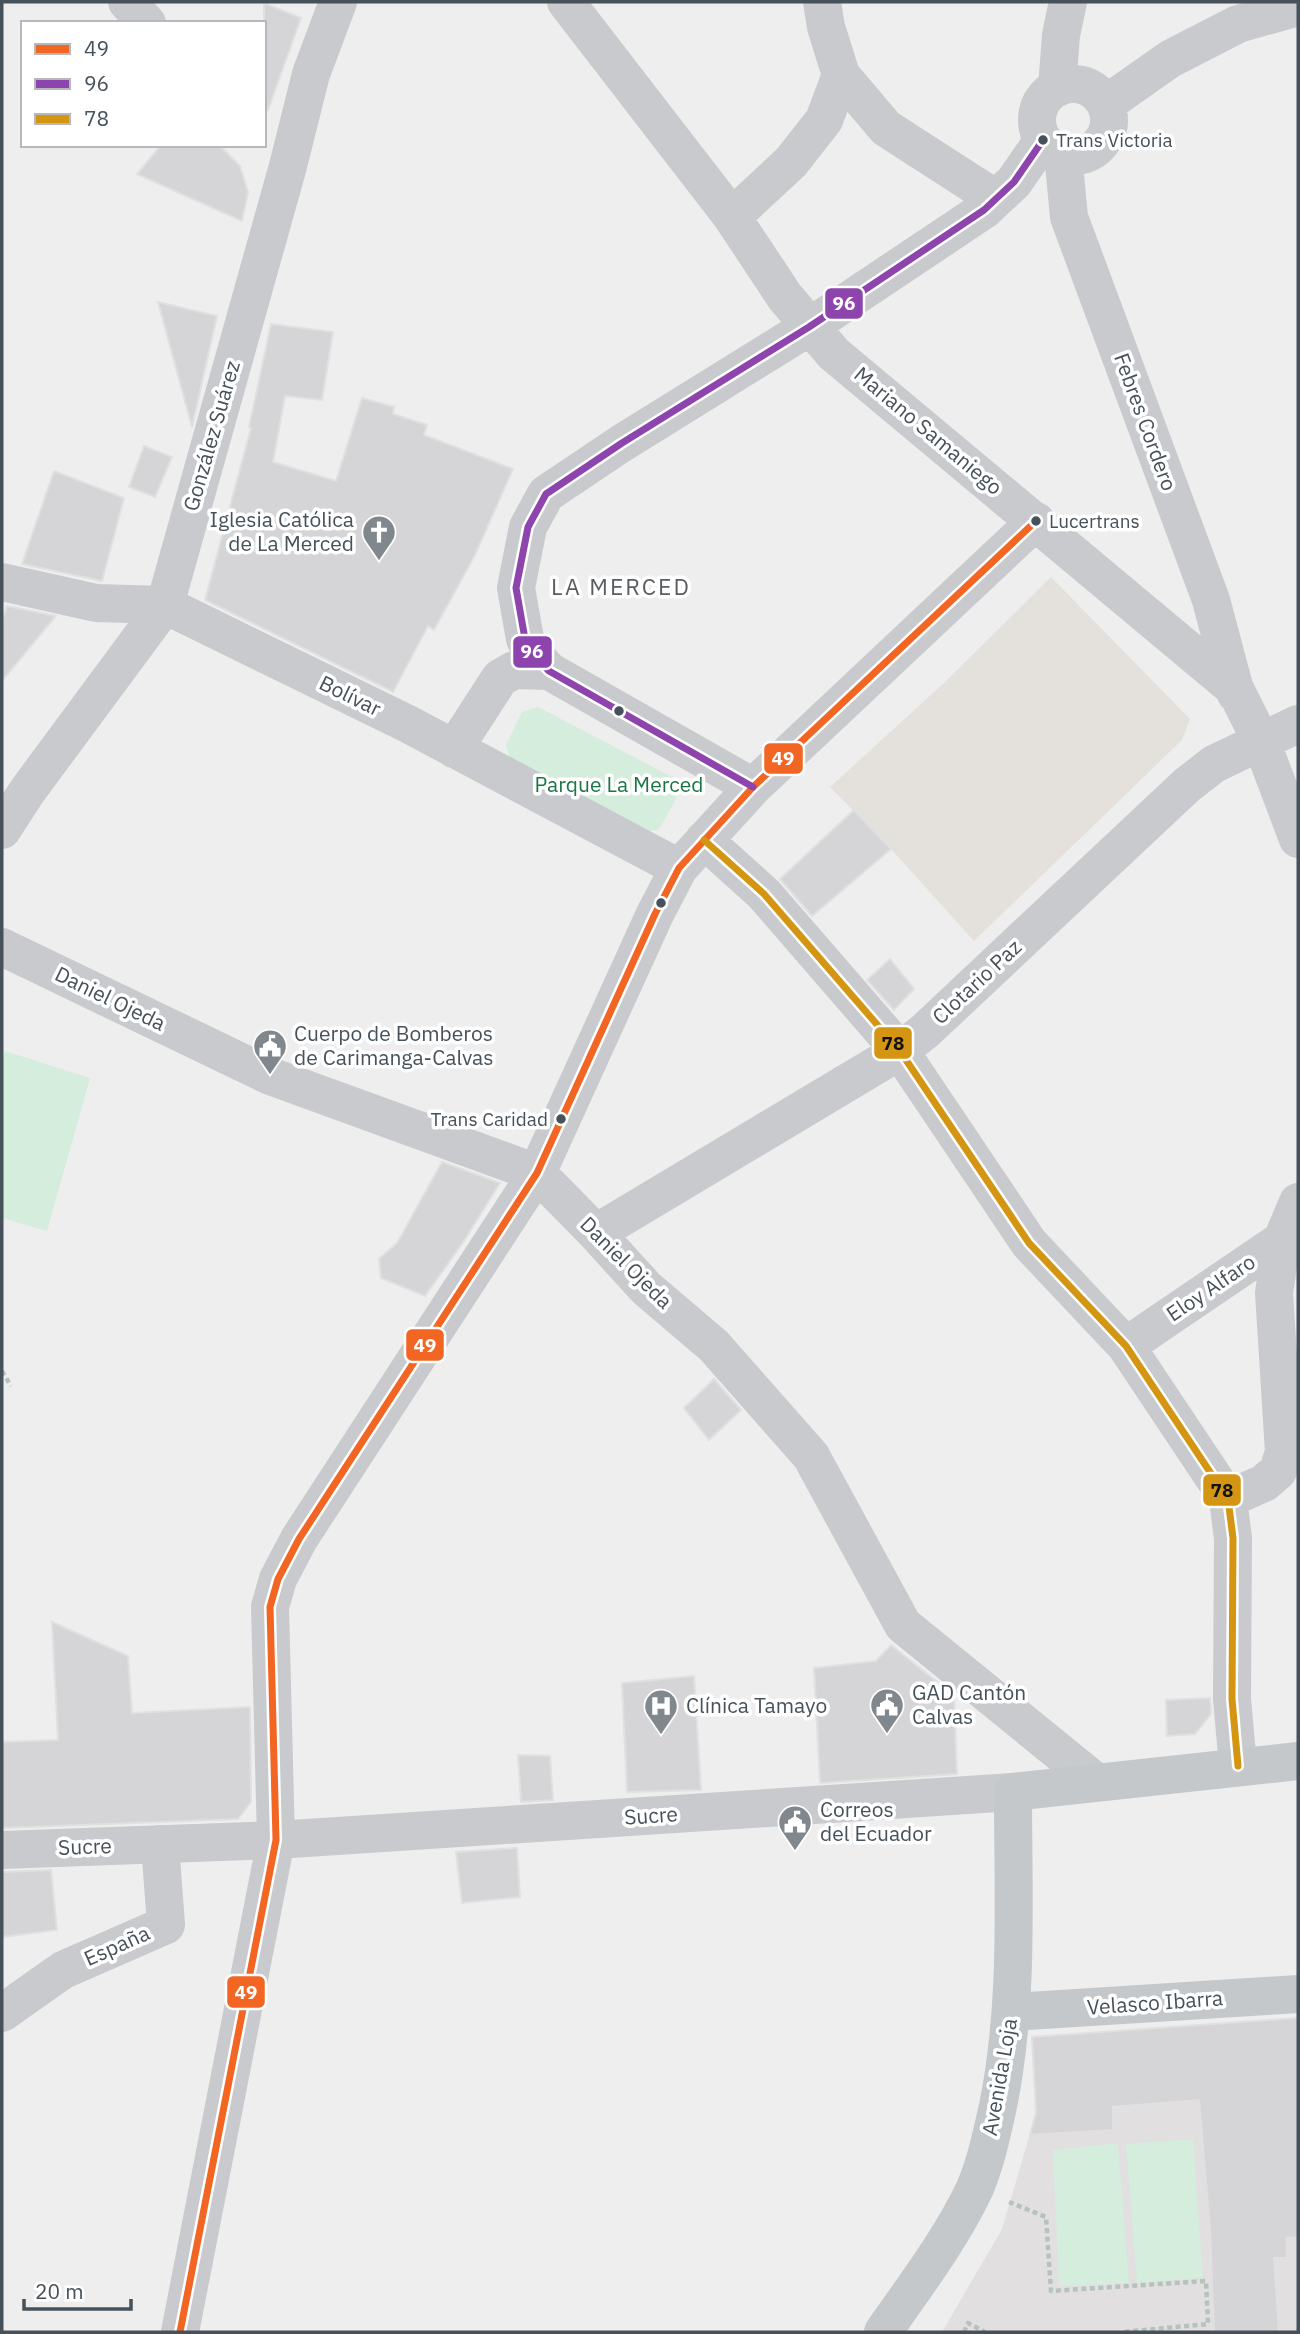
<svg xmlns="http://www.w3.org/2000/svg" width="1300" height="2334" font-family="'IBM Plex Sans',sans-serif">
<rect width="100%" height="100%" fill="#efeeee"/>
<path fill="#e4e1dc" d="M1051,577L1190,719L1182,740L974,941L891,849L830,787L945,682Z"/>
<path fill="#e1dfdf" d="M1242,2023L1287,2238L1298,2237V2332H942L1002,2229L1036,2113Z"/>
<path fill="#d4eddc" d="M538,707L676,779V799L659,829L644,833L511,762L506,745L522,712Z
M5,1051L90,1078L47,1231L2,1218V1061Z
M1193,2139L1203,2278L1137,2283L1126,2144Z
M1118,2143L1129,2283L1059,2286L1053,2150Z"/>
<path fill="#d5d5d7" stroke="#e0e0e1" stroke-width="2" d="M264,3L301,18L268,110H264Z
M161,145H219L240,166L248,192L242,221L137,174Z
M158,302L217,316L192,427Z
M271,324L333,332L322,400L285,396L273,462L336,481L362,398L394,407L393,414L427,425L424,435L513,469L475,555L434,630L428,626L393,692L205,600L251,428L249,427Z
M144,446L172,457L155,497L129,487Z
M54,471L124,498L102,581L22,564Z
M7,606L56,616L2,681V620Z
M854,810L891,849L812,916L780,879Z
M890,959L914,989L894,1010L867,980Z
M442,1162L500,1183L462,1244L425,1296L381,1278L379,1259L397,1243Z
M714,1379L741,1410L709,1440L684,1408Z
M52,1622L128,1656L132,1713L250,1707L251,1802L238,1819L2,1828V1742L58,1740Z
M891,1645L954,1695L957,1774L820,1783L814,1668L876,1661Z
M694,1676L701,1790L627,1792L622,1683Z
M1210,1698L1211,1714L1195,1734L1167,1736L1166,1700Z
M518,1755L550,1756L553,1800L521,1802Z
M517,1848L520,1897L462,1903L456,1852Z
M51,1870L57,1930L2,1937V1872Z
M1298,2018V2237L1287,2238V2258H1274L1279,2332H1214L1210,2229L1199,2100L1113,2107V2130L1030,2135L1036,2113L1032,2037Z"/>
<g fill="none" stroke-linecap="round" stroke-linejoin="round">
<path stroke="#b6c2be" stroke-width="4.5" stroke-dasharray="5 3.5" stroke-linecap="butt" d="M2,1371L11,1386
M1009,2202L1046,2217L1051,2291L1206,2281L1208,2324L1123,2332
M964,2332L968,2323L985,2332"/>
<path stroke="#c8cacd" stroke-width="38" d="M127,2L147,23
M566,2L732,217L785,297L834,354L1235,689L1261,741L1298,839
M822,2L826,27L841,75L886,128L996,199
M1037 120a36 36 0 1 1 72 0a36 36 0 1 1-72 0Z
M1057,88L1061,35L1068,2
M1106,104L1170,59L1238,24L1298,7
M1063,154L1069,217L1211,600L1236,694
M732,217L791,162L824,120L841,75
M2,582L96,603L165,605L408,724L679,868
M454,749L500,678L514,670L549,671
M753,787L549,671L535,656L525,639L516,588L528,527L546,494L622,443L809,327L984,210L1014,182L1043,140
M2,830L28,790L165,605L288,166L311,74L338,2
M704,840L764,894L900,1051L1029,1243L1126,1346L1228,1499L1233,1538L1232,1699L1238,1766
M2,947L270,1076L537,1173L596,1233L646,1288L714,1346L811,1456L903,1625L1096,1782
M596,1233L900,1051L925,1031L1187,785L1214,764L1298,724
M1126,1346L1282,1240L1298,1242
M1228,1499L1264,1483L1278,1471L1284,1452L1274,1293L1282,1240L1298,1202
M276,1840L270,1607L278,1579L299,1539L537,1173L655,914L679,868L753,787L1036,521
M2,2013L63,1970L166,1925L160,1844"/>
<path stroke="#c8cacd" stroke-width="38" d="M2,1850L276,1840L1013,1792
M180,2332L276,1840"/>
<path stroke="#c4c8cb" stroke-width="38" d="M1012,2012L1298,1994
M883,2332C915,2286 951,2239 975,2188C986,2162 992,2133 998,2106C1019,2003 1013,1896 1013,1792L1298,1761"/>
<g stroke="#fff" stroke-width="12">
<path id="bus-1" d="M180,2332L276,1840L270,1607L278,1579L299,1539L537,1173L655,914L679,868L753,787L1036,521"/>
</g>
<g stroke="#fff" stroke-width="12">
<path id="bus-2" d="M753,787L549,671L535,656L525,639L516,588L528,527L546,494L622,443L809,327L984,210L1014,182L1043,140"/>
</g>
<g stroke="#fff" stroke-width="12">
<path id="bus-3" d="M704,840L764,894L900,1051L1029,1243L1126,1346L1228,1499L1233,1538L1232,1699L1238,1766"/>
</g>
<use href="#bus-1" stroke="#f26522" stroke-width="7"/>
<use href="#bus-2" stroke="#8e44ad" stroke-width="7"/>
<use href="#bus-3" stroke="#d49512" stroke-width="7"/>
</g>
<defs>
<g id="church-pin" transform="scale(1.75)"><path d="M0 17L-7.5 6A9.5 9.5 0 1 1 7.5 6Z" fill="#81888d" stroke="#fff"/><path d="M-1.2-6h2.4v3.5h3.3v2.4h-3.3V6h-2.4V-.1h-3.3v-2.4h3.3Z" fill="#fff"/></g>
<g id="civic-pin" transform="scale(1.75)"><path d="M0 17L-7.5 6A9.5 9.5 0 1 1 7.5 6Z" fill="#81888d" stroke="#fff"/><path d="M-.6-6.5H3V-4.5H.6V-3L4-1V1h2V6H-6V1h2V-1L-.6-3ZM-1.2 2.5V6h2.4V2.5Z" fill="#fff"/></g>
<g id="hospital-pin" transform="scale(1.75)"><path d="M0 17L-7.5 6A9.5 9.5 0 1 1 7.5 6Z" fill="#81888d" stroke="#fff"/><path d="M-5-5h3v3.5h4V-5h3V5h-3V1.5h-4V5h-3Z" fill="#fff"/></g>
</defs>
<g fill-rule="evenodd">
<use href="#church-pin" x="379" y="532"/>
<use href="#civic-pin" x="270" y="1046"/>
<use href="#civic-pin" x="887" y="1705"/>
<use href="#hospital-pin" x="661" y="1706"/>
<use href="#civic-pin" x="795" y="1822"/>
</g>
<g fill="#465159" stroke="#fff" stroke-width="2.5">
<circle cx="1043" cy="140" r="6"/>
<circle cx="1036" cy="521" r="6"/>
<circle cx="619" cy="711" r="6"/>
<circle cx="661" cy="903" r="6"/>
<circle cx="561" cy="1119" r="6"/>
</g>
<g text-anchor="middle" stroke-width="7" stroke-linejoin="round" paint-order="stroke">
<g font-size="19" fill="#465159" stroke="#fff" text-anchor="start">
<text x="1056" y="147">Trans Victoria</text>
<text x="1049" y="528">Lucertrans</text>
<text x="548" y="1126" text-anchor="end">Trans Caridad</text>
</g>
<g font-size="21" fill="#465159" stroke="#fff">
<text transform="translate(1145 422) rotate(70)" y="7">Febres Cordero</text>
<text transform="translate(928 431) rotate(40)" y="7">Mariano Samaniego</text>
<text transform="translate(212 436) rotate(-74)" y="7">González Suárez</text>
<text transform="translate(350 696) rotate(26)" y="7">Bolívar</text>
<text transform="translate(977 982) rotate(-43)" y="7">Clotario Paz</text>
<text transform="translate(110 999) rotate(26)" y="7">Daniel Ojeda</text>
<text transform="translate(626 1263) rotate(45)" y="7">Daniel Ojeda</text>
<text transform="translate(1211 1288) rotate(-34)" y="7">Eloy Alfaro</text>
<text transform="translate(651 1816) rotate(-4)" y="7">Sucre</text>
<text transform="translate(85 1847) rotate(-2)" y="7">Sucre</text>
<text transform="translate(117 1946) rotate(-24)" y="7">España</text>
<text transform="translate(1155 2003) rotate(-4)" y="7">Velasco Ibarra</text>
<text transform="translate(1000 2077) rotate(-80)" y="7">Avenida Loja</text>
</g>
<g font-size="21" fill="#465159" stroke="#fff" text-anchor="start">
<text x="354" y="527" text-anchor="end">Iglesia Católica<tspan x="354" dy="24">de La Merced</tspan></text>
<text x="294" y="1041">Cuerpo de Bomberos<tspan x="294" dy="24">de Carimanga-Calvas</tspan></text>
<text x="912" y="1700">GAD Cantón<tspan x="912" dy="24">Calvas</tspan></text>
<text x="686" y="1713">Clínica Tamayo</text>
<text x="820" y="1817">Correos<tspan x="820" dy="24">del Ecuador</tspan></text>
</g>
<g font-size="21" fill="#1c7644" stroke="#fff">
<text x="619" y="792">Parque La Merced</text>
</g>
<g font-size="23" letter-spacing="2" fill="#5a5e62" stroke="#fff">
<text x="621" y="595">LA MERCED</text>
</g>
</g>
<g stroke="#fff" stroke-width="2.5">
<rect x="824" y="287" width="40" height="33" rx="7" fill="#8e44ad"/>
<rect x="512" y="635" width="41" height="34" rx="7" fill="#8e44ad"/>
<rect x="763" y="742" width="41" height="33" rx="7" fill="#f26522"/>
<rect x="873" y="1026" width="40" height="34" rx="7" fill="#d49512"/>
<rect x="405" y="1328" width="40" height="34" rx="7" fill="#f26522"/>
<rect x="1202" y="1473" width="40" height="34" rx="7" fill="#d49512"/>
<rect x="226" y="1975" width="40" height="34" rx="7" fill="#f26522"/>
</g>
<g font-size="19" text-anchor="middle" font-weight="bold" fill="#fff">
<text x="844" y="310">96</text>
<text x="532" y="658">96</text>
<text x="783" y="765">49</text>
<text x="425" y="1352">49</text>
<text x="246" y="1999">49</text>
</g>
<g font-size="19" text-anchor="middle" font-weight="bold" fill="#111">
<text x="893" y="1050">78</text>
<text x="1222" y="1497">78</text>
</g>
<rect width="1300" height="2334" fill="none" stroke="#465159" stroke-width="7"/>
<rect x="21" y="21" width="245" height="126" fill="#ffffff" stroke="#b5b9bd" stroke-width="2"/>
<rect x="35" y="44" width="35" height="10" fill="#f26522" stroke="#b5b9bd" stroke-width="2"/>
<text x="84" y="56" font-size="21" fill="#465159">49</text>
<rect x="35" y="79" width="35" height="10" fill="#8e44ad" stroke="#b5b9bd" stroke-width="2"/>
<text x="84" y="91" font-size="21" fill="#465159">96</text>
<rect x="35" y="114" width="35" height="10" fill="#d49512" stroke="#b5b9bd" stroke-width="2"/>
<text x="84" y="126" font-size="21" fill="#465159">78</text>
<path d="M24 2299v10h107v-10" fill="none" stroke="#465159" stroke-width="3.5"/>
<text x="35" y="2299" font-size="21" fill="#465159" stroke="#ffffff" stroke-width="5" paint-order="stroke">20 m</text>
</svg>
